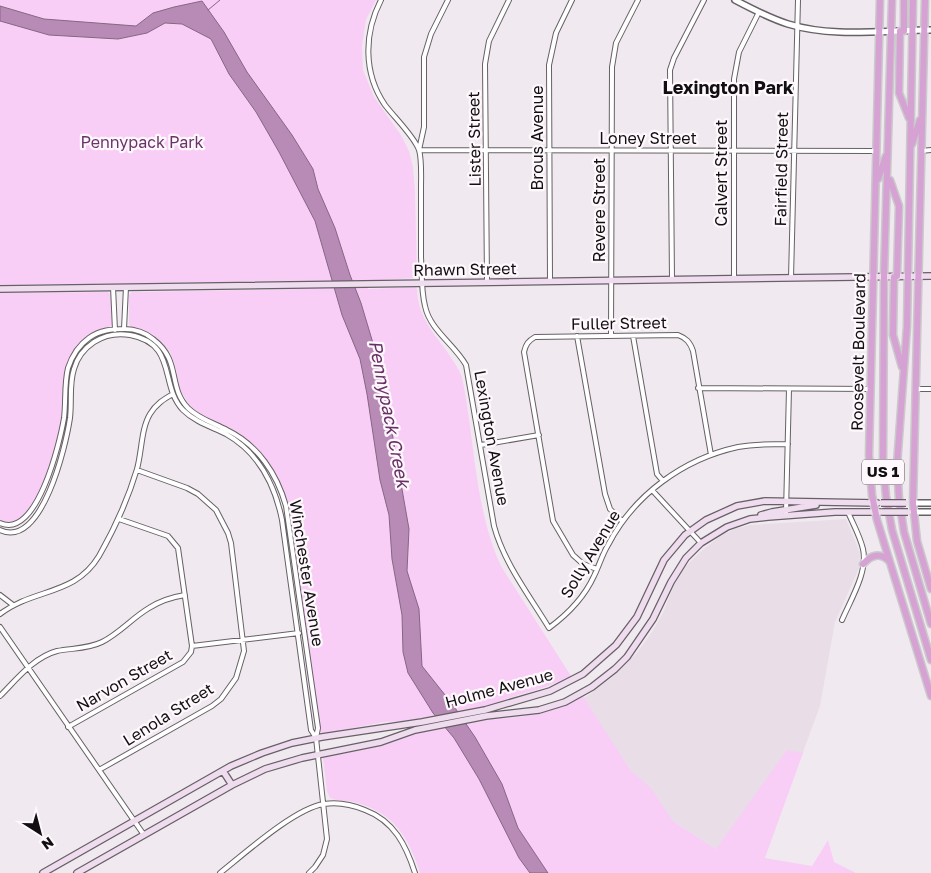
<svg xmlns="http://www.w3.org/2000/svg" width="931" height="873" font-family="'Golos Text',sans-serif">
<rect width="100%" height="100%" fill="#f0eaf0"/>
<path fill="#e9dde8" d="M846,519L860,553L859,568L835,622L820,706L764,858L716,849L598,772L568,705L587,696L610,679L637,653L652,632L663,613L672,590L683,569L699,553L719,537L734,529L750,525Z"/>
<path fill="#f9cef6" d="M0,0H376L366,20L362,46L363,70L374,97L401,135L409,151L413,167L415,192L417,278L367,281L368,289L415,287L417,289C418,327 448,344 462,377C475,439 474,507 501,566L571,676C545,690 516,694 490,705V718C524,719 553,712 583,696L631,771L650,787L673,821L716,849L787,750L803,753L765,858L812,866L828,840L834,862L856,873H420C409,838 394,813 357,803C348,800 338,802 330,798L327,791L323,758L381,746L413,734L416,721L384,722L323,734L320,732L293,536L286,499L278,478L265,459L248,441L230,428L204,417L192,409L180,390L176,369L170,352L154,336L131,327L129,324V295L132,292L299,289V281L0,285Z
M108,292L112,296V325C108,329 101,329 95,332C86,337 75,347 71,356C60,377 65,402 61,424C56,451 47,476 35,501C32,506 29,513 25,517C18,524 8,524 0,520V293Z"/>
<path fill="#b88bb6" stroke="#866684" d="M202,1L224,32L247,72L292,135L313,169L318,189L335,228L350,275L361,303L381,370L393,438L409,529L407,571L419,609L422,666L453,705L475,737L502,784L518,828L548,873H530L519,858L479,779L454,738L433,713L408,673L403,652L402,615L392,559L389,515L380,480L367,394L360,359L342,315L315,221L279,152L256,112L229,74L211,39L182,24L165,23L147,33L118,39L49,35L0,21V6L44,19L136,26L153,13L174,7Z"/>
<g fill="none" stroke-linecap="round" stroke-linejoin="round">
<path stroke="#866684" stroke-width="1" d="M208,10L220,0"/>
<g stroke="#666165" stroke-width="6">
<path id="minor" d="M381,0C364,33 363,73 385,105C394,117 414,136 419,150C422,160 421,178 421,188C421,211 421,234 421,257C422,273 421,290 425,306C430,330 454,344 466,365L494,526C504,563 529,595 549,628C568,614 584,598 594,576C599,566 602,555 608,545C634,495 683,459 738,447C755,444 771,444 788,444
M448,0L431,34L424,57V127L419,150L877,151
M921,151L931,150
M791,278L798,0
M672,279L670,70L674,58L704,0
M734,279V79L739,52L759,12
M550,281L549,65L556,33L572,0
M487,282L485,64L489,41L509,0
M113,287L115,330
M124,329L126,287
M577,336L605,494L610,509L622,521
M611,336L612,67L616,43L638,0
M633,336L657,474L663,481
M698,388L871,389
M916,389H931
M481,445L539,435
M652,490L701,543
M786,512L789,389
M119,519L168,536L178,548L192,646
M0,523C37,540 60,442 64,418C66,402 64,384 68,368C72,356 79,345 89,338C100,330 112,329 125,329C135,329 146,333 153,339C182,361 167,386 188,408C199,419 214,423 227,430C258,445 277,474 286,506L318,728L316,738L327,839L323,855L315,867L309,873
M0,530C42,550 66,445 70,418C72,401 69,384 74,369C77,358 85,348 94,342C105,335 118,333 130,335C178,344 159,385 183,410C195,422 212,427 226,434C258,452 275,485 282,520L311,730L316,738
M597,569L583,564L573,555L553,521L524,352C526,344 528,341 535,337L678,335C686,338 690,342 693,351L711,455
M0,595L13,605
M0,614C34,588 75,596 99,556C115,528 128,499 137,469C142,451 141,429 150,414C156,404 164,399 173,394
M842,620C851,599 868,572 863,549C860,536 853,524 848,512
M0,627L144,835
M0,696C16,680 34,657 57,651C72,648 88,649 102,642C120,633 132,618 149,608C160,601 172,597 185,595
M68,727L183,662L191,652L192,646L299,633
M99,770L212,706L221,699L236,678L244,651L231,543L228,533L216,510L198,494L187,488L137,470
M220,873C244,854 295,808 324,804C337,802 353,805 365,810C394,821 406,845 415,873"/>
</g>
<g stroke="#666165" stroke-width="8">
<path id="tertiary" d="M735,0C752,9 769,18 788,24C834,38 883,30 931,30
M913,503H931
M913,512H931"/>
</g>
<g stroke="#666165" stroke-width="8">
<path id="secondary" d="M0,289L931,276
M761,515L772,512L816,505
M223,771L232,785
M43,873L231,766L262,753L292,743L322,737L422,722L485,710L550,691L583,674L616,645L637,617L664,560L685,535L706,520L737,506L765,501L877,503
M77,873L232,785L265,769L302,758L381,742L415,730L486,716L539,710L565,702L592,687L615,669L627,657L653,619L671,582L686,558L701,543L727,527L750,519L768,517L835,512H880"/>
</g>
<g stroke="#cbcacb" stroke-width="9">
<path id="trunk" d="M880,0L869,455L872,495L877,520L931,696
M892,0L884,277L883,463L886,496L892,530L931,660
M913,0L907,326L897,465L899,499L904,532L931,624
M925,0L913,503L917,541L931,589
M900,31L899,93L909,118
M904,31V0
M912,144L920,120
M878,179L886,156
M890,180L899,206L897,276
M894,277L893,335L902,367
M863,564C871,555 880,552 889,561"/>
</g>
<use href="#minor" stroke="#fff" stroke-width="4"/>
<use href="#tertiary" stroke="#fff" stroke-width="5"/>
<use href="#secondary" stroke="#f0dcef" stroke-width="5.5"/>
<use href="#trunk" stroke="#d6a2d4" stroke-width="6"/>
<g stroke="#666165" stroke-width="8" stroke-linecap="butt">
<path id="secondary-bridge" d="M881,503H906
M882,512H908"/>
</g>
<use href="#secondary-bridge" stroke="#f0dcef" stroke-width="5.5"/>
</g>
<g text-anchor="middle" stroke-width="4.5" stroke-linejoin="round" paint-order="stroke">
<rect fill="#fef8fd" stroke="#585558" stroke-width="1" x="862" y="459.5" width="42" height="25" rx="4"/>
<g font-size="15" font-weight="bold" fill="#110f11">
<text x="883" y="477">US 1</text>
</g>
<g font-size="16" fill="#110f11" stroke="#fef8fd">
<text transform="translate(537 138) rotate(-90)" y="6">Brous Avenue</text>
<text x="648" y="144">Loney Street</text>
<text transform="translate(474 139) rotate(-91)" y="6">Lister Street</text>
<text transform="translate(781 169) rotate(-89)" y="6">Fairfield Street</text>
<text transform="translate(721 173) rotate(-90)" y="6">Calvert Street</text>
<text transform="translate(599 210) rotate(-90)" y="6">Revere Street</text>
<text transform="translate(465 269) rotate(-1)" y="6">Rhawn Street</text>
<text transform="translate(619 323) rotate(-1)" y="6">Fuller Street</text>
<text transform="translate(858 352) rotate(-89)" y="6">Roosevelt Boulevard</text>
<text transform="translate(492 438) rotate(80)" y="6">Lexington Avenue</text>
<text transform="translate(590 554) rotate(-59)" y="6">Solly Avenue</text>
<text transform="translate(307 573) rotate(81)" y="6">Winchester Avenue</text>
<text transform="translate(124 680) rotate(-30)" y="6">Narvon Street</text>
<text transform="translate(499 688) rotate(-15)" y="6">Holme Avenue</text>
<text transform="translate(168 714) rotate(-32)" y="6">Lenola Street</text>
</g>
<g font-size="16" fill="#6b3269" stroke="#fef8fd">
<text x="142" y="148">Pennypack Park</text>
</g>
<g font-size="18" font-weight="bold" fill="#110f11" stroke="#fef8fd">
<text x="728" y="94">Lexington Park</text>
</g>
<g font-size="18" font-style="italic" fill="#683067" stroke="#fef8fd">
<text transform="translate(389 414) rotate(79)" y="6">Pennypack Creek</text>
</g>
</g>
<g transform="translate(40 833) rotate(144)" stroke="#fef8fd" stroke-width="4" paint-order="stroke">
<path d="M0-4L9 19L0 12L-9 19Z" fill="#110f11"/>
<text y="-8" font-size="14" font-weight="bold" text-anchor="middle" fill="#110f11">N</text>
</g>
</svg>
